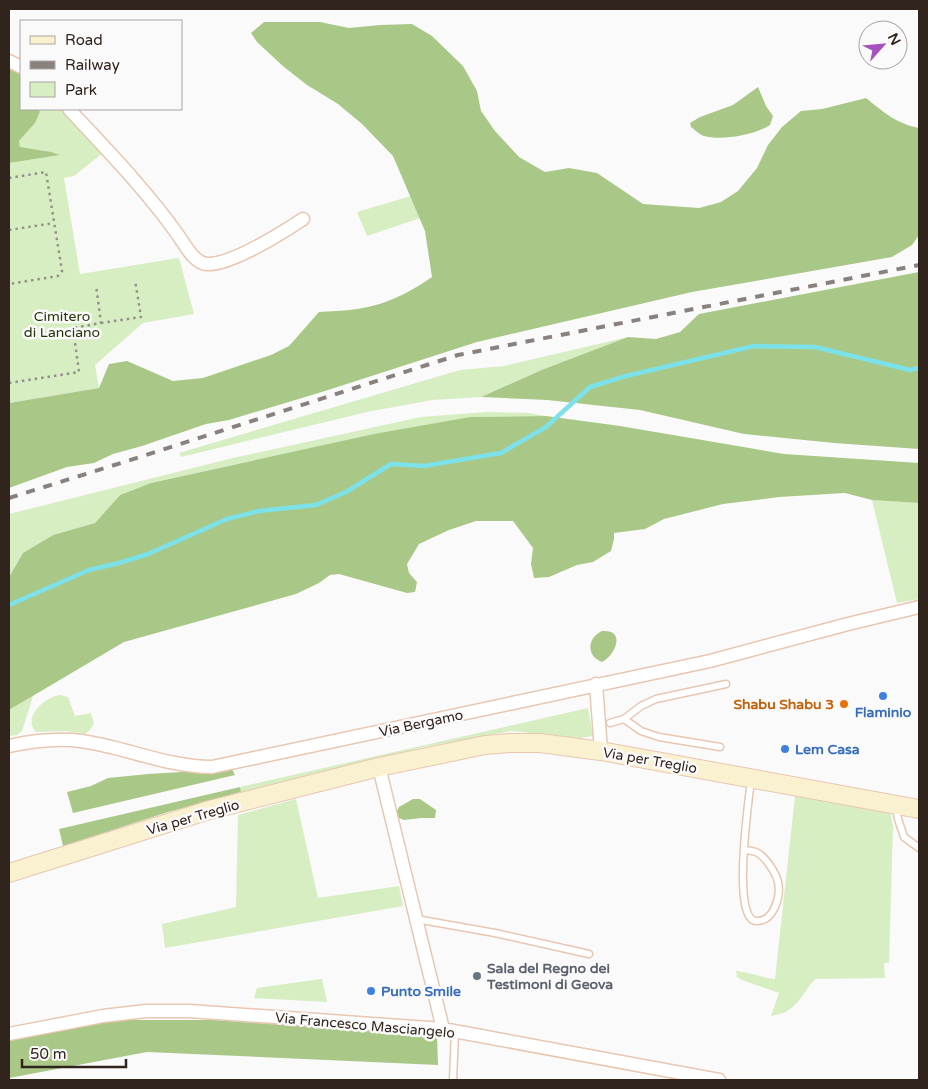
<svg xmlns="http://www.w3.org/2000/svg" width="928" height="1089" font-family="'Varela Round',sans-serif">
<rect width="100%" height="100%" fill="#fafafa"/>
<path fill="#d7edc2" d="M38,109H66L104,152L74,176L64,178L80,274L179,258L194,314L143,323L95,365L99,388L9,403V163L59,155L40,150L20,148L19,141L35,123L40,113Z
M411,196L420,218L367,236L357,212Z
M628,337L544,369L481,397L432,400L367,412L181,457L179,453L460,370L504,366Z
M486,412L528,413L546,416L470,417L274,456L151,483L120,495L95,523L53,535L23,553L9,577V514L233,458L421,417Z
M872,500L919,503V599L897,603Z
M60,695L68,697L75,716L91,713L94,724L89,731L85,734L65,731L36,732C22,717 45,697 60,695Z
M33,696L22,731L17,735L9,736V710Z
M588,708L593,736L580,738L512,731L424,747L241,792L240,787Z
M795,796L890,811L893,826L889,963H884L885,978L815,979C799,997 798,1012 771,1016L779,993L742,980L737,977L736,971C750,972 762,978 775,979Z
M296,799L318,898L399,886L403,906L165,948L162,924L236,907L238,815Z
M321,979H322L327,1002L254,998L257,988Z"/>
<path fill="#a9c887" d="M264,22H320L349,28L380,25L412,24L432,36L463,66L477,91L481,111L495,131L519,157L545,172L569,168L597,173L643,204L699,208L721,202L738,191L757,168L768,145L782,127L801,111L822,109L866,98C885,113 895,123 919,128V235L912,245L892,257L692,292L477,342L325,391L229,420L206,424L142,446L113,454L94,463L67,467L9,488V403L99,388L109,364L127,361L173,381L203,378L271,355L289,346L319,312C368,310 391,305 432,277L425,231L393,156L362,124L338,104L307,85L284,67L257,42L251,33Z
M9,63L21,73V109H38L40,112L35,123L19,141L20,147L51,152L60,155L9,163Z
M758,87L766,106L773,116L770,125C755,135 722,141 704,136C700,135 695,130 691,127L690,123L700,117L733,105Z
M919,272V449L834,443L744,434L640,410L547,400L481,397L544,369L628,337L656,339L680,332L699,314Z
M546,416L620,426L784,454L919,463V503L872,500L845,493L779,497L723,504L664,519L645,529L614,533V539L611,551L593,562L577,565L549,577L534,578L531,564L533,548L513,521H476L449,530L419,544L407,564L409,573L417,582L415,592L407,593L339,574L330,575L319,583L296,594L124,642L9,710V577L23,553L53,535L95,523L120,495L151,483L374,434L470,417Z
M602,631C626,629 616,655 602,662C586,656 587,638 602,631Z
M232,769L235,775L73,813L67,792L91,786L108,778L148,774Z
M240,787L241,792L168,812L63,846L59,829Z
M413,799H420L436,810L435,818H421L404,820L399,818L396,813L399,807Z
M117,1020H213L437,1035L438,1065L147,1052L9,1078V1040Z"/>
<g fill="none" stroke-linecap="round" stroke-linejoin="round">
<path stroke="#7de1e9" stroke-width="4.5" d="M9,605L89,570L119,563L148,554L227,519L259,511L316,505L346,492L391,464L424,466L501,453L546,427L590,387L626,376L754,346L815,347L910,370L919,368"/>
<g stroke="#e8c7b1" stroke-width="9">
<path id="lane" d="M624,719L641,731L659,737L720,747
M610,723L624,719L641,706L656,699L726,684
M896,806L898,819L904,837L919,848
M745,850C748,850 752,851 756,852C765,856 776,873 778,882C781,896 774,922 756,921C732,920 748,806 750,788L751,779
M416,919L495,933L589,954
M453,1080L455,1032"/>
</g>
<g stroke="#e8c7b1" stroke-width="15">
<path id="street" d="M9,61L21,67
M69,109C107,150 146,190 178,235C185,245 194,263 207,264C231,265 282,233 303,219
M596,684L601,751
M9,746C32,741 57,738 81,741C125,747 167,767 212,767L710,661L848,624L919,607
M379,767L443,1029
M9,1034L103,1016L146,1011H189L443,1029L719,1080"/>
</g>
<g stroke="#e8c7b1" stroke-width="20">
<path id="secondary" d="M9,873L206,811L379,767L485,745L509,743H540L601,751L919,809"/>
</g>
<path stroke="#96908c" stroke-width="2.5" stroke-dasharray="2.5 4" stroke-linecap="butt" d="M9,178L46,172L62,271L58,276L9,284
M9,230L54,223
M101,323L141,317L135,280
M9,383L79,372L73,328L101,323L96,285"/>
<use href="#lane" stroke="#fff" stroke-width="6"/>
<use href="#street" stroke="#fff" stroke-width="12"/>
<use href="#secondary" stroke="#faf1d1" stroke-width="18"/>
<path stroke="#89817d" stroke-width="4" stroke-dasharray="9 9" stroke-linecap="butt" d="M9,498L124,462L458,355L919,265"/>
</g>
<g fill="#3f7fe0" stroke="#fafafa" stroke-width="2">
<circle cx="883" cy="696" r="5"/>
<circle cx="785" cy="749" r="5"/>
<circle cx="371" cy="991" r="5"/>
</g>
<circle fill="#e8710a" stroke="#fafafa" stroke-width="2" cx="844" cy="704" r="5"/>
<circle fill="#6b7280" stroke="#fafafa" stroke-width="2" cx="477" cy="976" r="5"/>
<g text-anchor="middle" stroke-width="5" stroke-linejoin="round" paint-order="stroke">
<g font-size="14" fill="#233605" stroke="#fafafa">
<text x="62" y="321">Cimitero<tspan x="62" dy="16">di Lanciano</tspan></text>
</g>
<g font-size="14" font-weight="bold" fill="#c56008" stroke="#fafafa" text-anchor="end">
<text x="834" y="709">Shabu Shabu 3</text>
</g>
<g font-size="14" font-weight="bold" fill="#366cbe" stroke="#fafafa" text-anchor="start">
<text x="883" y="717" text-anchor="middle">Flaminio</text>
<text x="795" y="754">Lem Casa</text>
<text x="381" y="996">Punto Smile</text>
</g>
<g font-size="14" fill="#31241c" stroke="#fafafa">
<text transform="translate(421 723) rotate(-12)" y="5">Via Bergamo</text>
<text transform="translate(650 760) rotate(10)" y="5">Via per Treglio</text>
<text transform="translate(193 817) rotate(-16)" y="5">Via per Treglio</text>
<text transform="translate(365 1025) rotate(5)" y="5">Via Francesco Masciangelo</text>
</g>
<g font-size="14" font-weight="bold" fill="#5b616d" stroke="#fafafa" text-anchor="start">
<text x="487" y="973">Sala del Regno dei<tspan x="487" dy="16">Testimoni di Geova</tspan></text>
</g>
</g>
<rect width="928" height="1089" fill="none" stroke="#31241c" stroke-width="20"/>
<rect x="20" y="20" width="162" height="90" fill="#fafafa" stroke="#aaa4a1"/>
<rect x="30" y="36" width="25" height="8" fill="#faf1d1" stroke="#aaa4a1"/>
<text x="65" y="45" font-size="15" fill="#31241c">Road</text>
<rect x="30" y="61" width="25" height="8" fill="#89817d" stroke="#aaa4a1"/>
<text x="65" y="70" font-size="15" fill="#31241c">Railway</text>
<rect x="30" y="82" width="25" height="15" fill="#d7edc2" stroke="#aaa4a1"/>
<text x="65" y="95" font-size="15" fill="#31241c">Park</text>
<g transform="translate(883 45) rotate(63)"><circle r="24" fill="#fafafa" stroke="#aaa4a1"/>
<path d="M0-4L9 19L0 12L-9 19Z" fill="#a852c0"/>
<text y="-8" font-size="14" font-weight="bold" text-anchor="middle" fill="#31241c">N</text>
</g>
<path d="M22 1059v8h104v-8" fill="none" stroke="#31241c" stroke-width="2.5"/>
<text x="30" y="1059" font-size="15" fill="#31241c" stroke="#fafafa" stroke-width="4" paint-order="stroke">50 m</text>
</svg>
